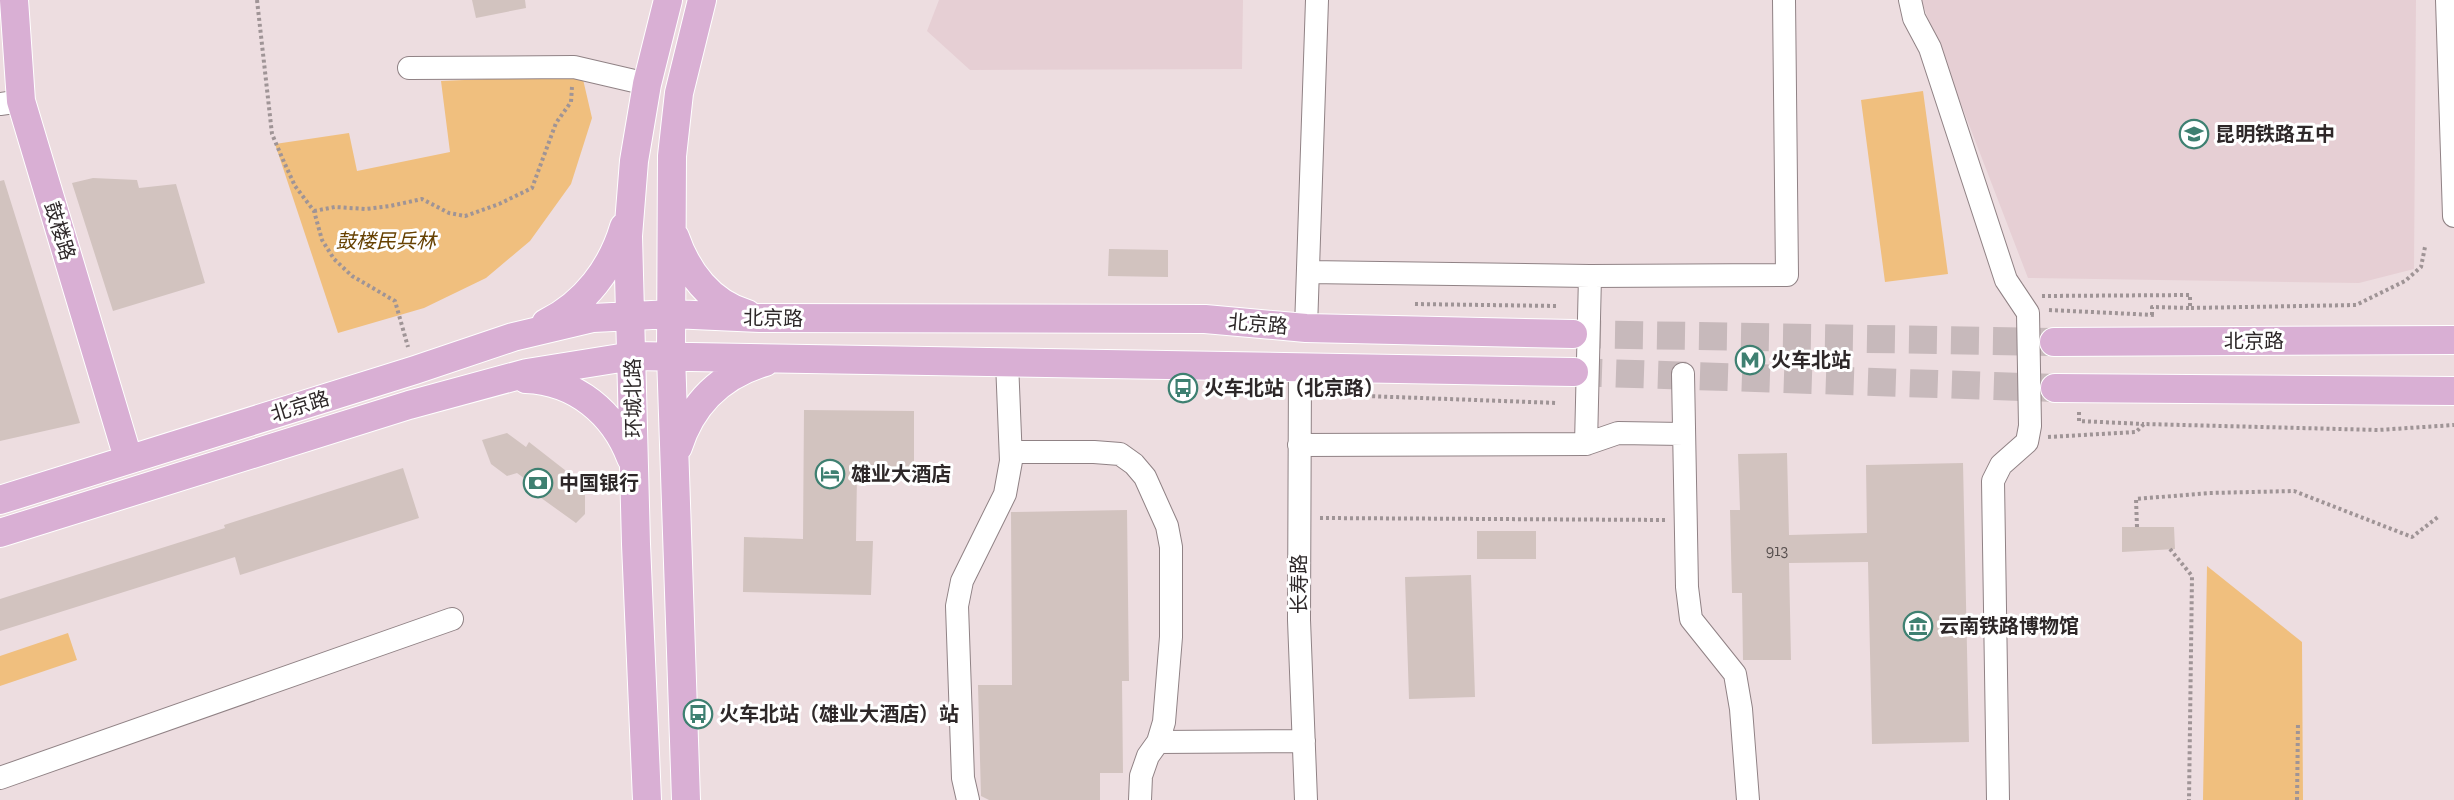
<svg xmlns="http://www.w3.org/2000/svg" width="2454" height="800" font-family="'Zilla Slab','Noto Sans SC',serif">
<rect width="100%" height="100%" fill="#eddde0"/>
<path fill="#e6cfd4" d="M939,0H1243L1242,69L970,70L927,31Z
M1921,0H2416L2414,269L2359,283L2028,278Z"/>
<path fill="#f0bf7e" d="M582,75L592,118L571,184L530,241L486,278L424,308L338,333L275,144L349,133L357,171L450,152L441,81Z
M1923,91L1948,274L1885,282L1861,100Z
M2207,566L2302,642L2303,800H2203Z
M68,633L77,660L0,686V656Z"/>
<path fill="#d2c3bf" d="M472,0H525L526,8L476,18Z
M93,178L137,180L139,188L176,184L205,283L113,311L72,183Z
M4,180L80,423L0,441V181Z
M1109,249L1168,250V277L1108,276Z
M804,410L914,411V474L857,473L856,541H873L871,595L743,592L744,537L803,539Z
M507,433L526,447L529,442L570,474L568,478L585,491V514L576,523L537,495L540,490L517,473L507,476L491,464L482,440Z
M1787,453L1789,535L1867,533L1866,465L1963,463L1969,742L1872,744L1868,562L1789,563L1791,660H1743L1742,593H1732L1730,510H1740L1738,454Z
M403,468L419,518L240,575L235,557L0,631V599L225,528L224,525Z
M1127,510L1129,681H1122L1123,773H1100V800H989L981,796L978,685H1012L1011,512Z
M2122,527H2174L2175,549L2122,552Z
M1477,531H1536V559H1477Z
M1471,575L1475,697L1409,699L1405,577Z"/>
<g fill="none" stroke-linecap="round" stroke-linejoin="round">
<path stroke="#c7b9bb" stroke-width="28" stroke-dasharray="28 14" stroke-linecap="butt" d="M1573,334L2054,342
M1574,372L2055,388"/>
<g stroke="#908285" stroke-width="24">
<path id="minor" d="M1910,0L1914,18L1930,48L2006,280L2028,313L2030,426L2027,442L2001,465L1993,481L1998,800
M2447,0L2454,216
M409,68L574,67L647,84
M0,104L21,101
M1308,272L1590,276L1787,275L1784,0
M1306,328L1317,0
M1300,367L1299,620L1306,800
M1683,374L1687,587L1691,619L1735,674L1741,709L1748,800
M1586,444L1590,276
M1299,445L1586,444L1618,433L1683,434
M1011,452H1094L1120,454L1134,464L1145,477L1167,526L1171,547V637L1164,722L1158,742L1148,756L1141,776L1140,800
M1158,742L1304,741
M0,778L452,619
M968,800L963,778L957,606L962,581L1005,494L1011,461L1007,362"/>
</g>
<g stroke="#fff" stroke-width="30">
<path id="major" d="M14,0L21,101L128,458
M675,237C687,272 710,303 747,314
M546,323C585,304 612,268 624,227
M2054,342L2454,340
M526,379C576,381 614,413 631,458
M2055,388L2454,391
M678,447C692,403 721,375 765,362
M0,500L415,370L513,337L593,318L672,314L760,318L1205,319L1306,328L1573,334
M0,533L409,405L527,373L633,356L1574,372
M647,800L636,544L628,236L634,161L647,84L668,0
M686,800L671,355L672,156L679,93L702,0"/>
</g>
<path stroke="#9f9496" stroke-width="4" stroke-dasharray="3 3" stroke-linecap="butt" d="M257,0L272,134L284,162L295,186L314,211L322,240L334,259L352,276L395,301L408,347
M314,211L335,207L366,209L390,206L422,199L449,213L465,216L499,204L532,188L556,123L571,102L572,87
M2042,296L2190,295V308L2356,305L2405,281L2421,267L2425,247
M1415,304L1558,306
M2049,310L2155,315
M2152,315V307L2190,308
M1361,393L1366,396L1558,403
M2079,412V421L2144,424
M2048,437L2136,432L2144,424L2378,430L2454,425
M1320,518L1666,520
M2137,527L2136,499L2209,493L2294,491L2412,537L2438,517
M2170,549L2192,576L2189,800
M2297,800L2298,722"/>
<use href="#minor" stroke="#fff" stroke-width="22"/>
<use href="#major" stroke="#d9afd4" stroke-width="28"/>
</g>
<defs>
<g id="school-ring" transform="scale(1.5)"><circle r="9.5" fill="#fff" stroke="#3e8071" stroke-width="1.5"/><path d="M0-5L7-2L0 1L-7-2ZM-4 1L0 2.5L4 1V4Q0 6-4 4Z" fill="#3e8071"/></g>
<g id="metro-ring" transform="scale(1.5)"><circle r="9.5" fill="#fff" stroke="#3e8071" stroke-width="1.5"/><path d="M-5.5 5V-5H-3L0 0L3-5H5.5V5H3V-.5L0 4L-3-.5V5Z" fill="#3e8071"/></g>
<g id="bus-ring" transform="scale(1.5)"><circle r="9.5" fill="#fff" stroke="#3e8071" stroke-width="1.5"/><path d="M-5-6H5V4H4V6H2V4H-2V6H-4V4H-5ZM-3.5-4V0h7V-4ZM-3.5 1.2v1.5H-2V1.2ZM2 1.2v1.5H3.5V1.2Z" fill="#3e8071"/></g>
<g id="hotel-ring" transform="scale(1.5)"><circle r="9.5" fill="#fff" stroke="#3e8071" stroke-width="1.5"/><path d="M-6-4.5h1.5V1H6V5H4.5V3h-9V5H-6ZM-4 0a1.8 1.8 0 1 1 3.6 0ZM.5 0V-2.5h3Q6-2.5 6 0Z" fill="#3e8071"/></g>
<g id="bank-ring" transform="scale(1.5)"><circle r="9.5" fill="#fff" stroke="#3e8071" stroke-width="1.5"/><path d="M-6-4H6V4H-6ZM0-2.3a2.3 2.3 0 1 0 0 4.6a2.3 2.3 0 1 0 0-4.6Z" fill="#3e8071"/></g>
<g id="museum-ring" transform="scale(1.5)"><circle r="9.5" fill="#fff" stroke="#3e8071" stroke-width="1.5"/><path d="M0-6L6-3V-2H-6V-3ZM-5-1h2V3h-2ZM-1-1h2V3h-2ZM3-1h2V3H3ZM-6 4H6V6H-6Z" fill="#3e8071"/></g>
</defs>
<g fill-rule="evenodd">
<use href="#school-ring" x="2194" y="134"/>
<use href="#metro-ring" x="1750" y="360"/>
<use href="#bus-ring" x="1183" y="388"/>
<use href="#hotel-ring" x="830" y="474"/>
<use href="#bank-ring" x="538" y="483"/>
<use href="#museum-ring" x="1918" y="626"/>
<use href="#bus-ring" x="698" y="714"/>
</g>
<g text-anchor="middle" stroke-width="6" stroke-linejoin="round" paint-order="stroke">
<g font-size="16" fill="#574f4e">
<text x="1777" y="556">913</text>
</g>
<g font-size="20" font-weight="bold" fill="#2e2829" stroke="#fff" text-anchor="start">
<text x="2215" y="141">昆明铁路五中</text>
<text x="1771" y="367">火车北站</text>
<text x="1204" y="395">火车北站（北京路）</text>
<text x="851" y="481">雄业大酒店</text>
<text x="559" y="490">中国银行</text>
<text x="1939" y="633">云南铁路博物馆</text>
<text x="719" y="721">火车北站（雄业大酒店）站</text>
</g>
<g font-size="20" fill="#2e2829" stroke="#fff">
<text transform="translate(60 231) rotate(73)" y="7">鼓楼路</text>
<text transform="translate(773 318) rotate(1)" y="7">北京路</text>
<text transform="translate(1258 324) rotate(5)" y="7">北京路</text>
<text x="2254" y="348">北京路</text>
<text transform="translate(633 398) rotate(-91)" y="7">环城北路</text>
<text transform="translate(300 406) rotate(-17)" y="7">北京路</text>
<text transform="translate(1299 584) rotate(-90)" y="7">长寿路</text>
</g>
<g font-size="20" font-style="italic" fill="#674203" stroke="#fff">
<text x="386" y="248">鼓楼民兵林</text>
</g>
</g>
</svg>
